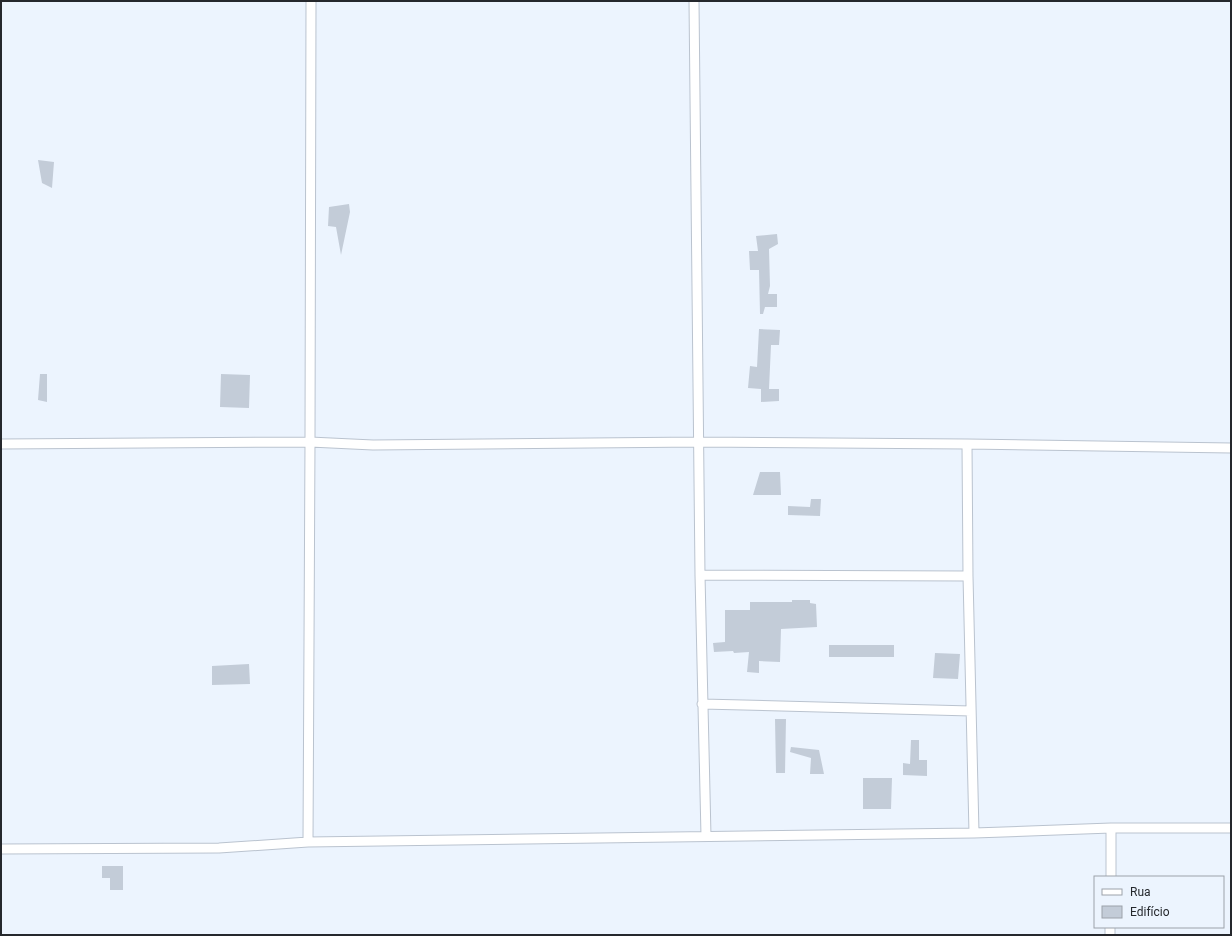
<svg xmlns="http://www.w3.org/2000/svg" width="1232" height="936" font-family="Roboto,sans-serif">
<rect width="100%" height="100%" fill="#ecf4fe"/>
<path fill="#c3ccd8" d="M38,160L54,162L52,188L42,183Z
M349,204L350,212L341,255L336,227L328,226L329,207Z
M777,234L778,244L769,249L770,286L768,294H777V307H765L763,314H760L759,270H750L749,251H758L756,236Z
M759,329L780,330L779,345H771L769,389H779V401L761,402V389L748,388L750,366L757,367Z
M40,374H47V402L38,400Z
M221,374L250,375L249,408L220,407Z
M760,472H780L781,495H753Z
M811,499H821L820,516L788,515V506L810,507Z
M792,600H810V603L816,604L817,627L781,629L780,662L759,661V673L747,672L749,652L734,653L733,651L714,652L713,643L725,642V610H750V602H792Z
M829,645H894V657H829Z
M935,653L960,654L958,679L933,678Z
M249,664L250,684L212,685V666Z
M775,719H786L785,773H776Z
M911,740H919V760H927V776L903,775V763L910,764Z
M791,747L819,750L824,774H810L811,758L790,752Z
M863,778H892L891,809H863Z
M102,866H123V890H110V878H102Z"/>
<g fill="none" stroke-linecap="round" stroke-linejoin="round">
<g stroke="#bac3cf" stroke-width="11">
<path id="street" d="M694,1L700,575L706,836
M1,444L310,442L373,445L699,442L967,444L1231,448
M967,444L968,576L974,833
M700,575L968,576
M702,704L971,711
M308,842L310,442L311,1
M1,849L219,848L308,842L974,833L1111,828H1231
M1111,877V828
M1110,935V927"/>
</g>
<use href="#street" stroke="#fff" stroke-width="9"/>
</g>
<rect width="1232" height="936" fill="none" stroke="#25282d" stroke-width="4"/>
<rect x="1094" y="876" width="130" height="52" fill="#ecf4fe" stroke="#9ca2aa"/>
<rect x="1102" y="889" width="20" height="6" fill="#ffffff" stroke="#9ca2aa"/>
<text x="1130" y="896" font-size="12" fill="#25282d">Rua</text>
<rect x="1102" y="906" width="20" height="12" fill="#c3ccd8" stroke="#9ca2aa"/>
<text x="1130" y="916" font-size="12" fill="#25282d">Edifício</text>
</svg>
